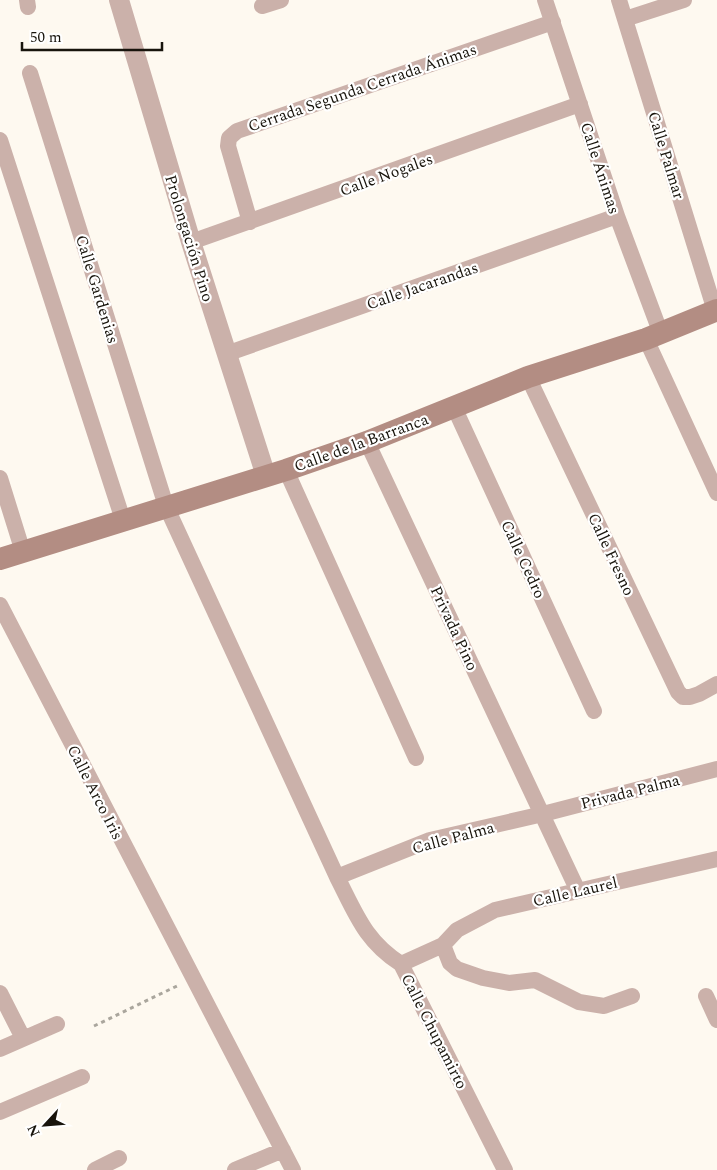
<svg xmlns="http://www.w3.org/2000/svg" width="717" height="1170" font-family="Spectral,serif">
<rect width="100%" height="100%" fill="#fef9f0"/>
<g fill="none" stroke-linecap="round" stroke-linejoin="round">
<path stroke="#aaa69d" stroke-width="3" stroke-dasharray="4 4" stroke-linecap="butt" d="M94,1026L179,985"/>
<path stroke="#cbb1aa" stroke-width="16" d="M27,0L28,7
M545,0L617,216L661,334
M619,0L715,311H717
M262,6L281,0
M625,19L684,0
M30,73L166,506L337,877C356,914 365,941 401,964L505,1170
M0,140L123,520
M250,222L228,146L229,138L237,131L553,22
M191,242L580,104
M646,339L717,493
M226,354L617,216
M528,377L678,692L683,697H690L699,694L717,684
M454,407L594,711
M367,442L578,891
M286,470L416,758
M0,478L23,552
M0,605L293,1170
M337,877L430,840L543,814L717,769
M443,945L457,930L495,910L717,859
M401,964L443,945L450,963L457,969L483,978L509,983L535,980L579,1002L604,1006L632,996
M0,993L23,1038
M706,996L717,1020
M0,1049L57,1024
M0,1112L82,1077
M95,1170L119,1158
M235,1170L283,1150"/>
<path stroke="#cbb1aa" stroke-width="20" d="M119,0L191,242L266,476"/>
<path stroke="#b38d83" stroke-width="22" d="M0,559L286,470L367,442L528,377L646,339L717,310"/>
</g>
<g text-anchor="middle" stroke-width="4.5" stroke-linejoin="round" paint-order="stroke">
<g font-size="16" fill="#18140c" stroke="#fff">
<text transform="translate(362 87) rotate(-19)" y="6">Cerrada Segunda Cerrada Ánimas</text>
<text transform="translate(667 155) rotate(73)" y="6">Calle Palmar</text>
<text transform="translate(601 168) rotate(72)" y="6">Calle Ánimas</text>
<text transform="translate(386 174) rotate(-20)" y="6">Calle Nogales</text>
<text transform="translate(190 238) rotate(73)" y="6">Prolongación Pino</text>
<text transform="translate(422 285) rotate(-19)" y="6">Calle Jacarandas</text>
<text transform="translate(98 289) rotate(73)" y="6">Calle Gardenias</text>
<text transform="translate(361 442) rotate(-20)" y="6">Calle de la Barranca</text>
<text transform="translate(612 554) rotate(65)" y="6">Calle Fresno</text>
<text transform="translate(524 559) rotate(65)" y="6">Calle Cedro</text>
<text transform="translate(455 628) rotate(65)" y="6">Privada Pino</text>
<text transform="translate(630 791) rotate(-14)" y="6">Privada Palma</text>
<text transform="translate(96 792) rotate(63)" y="6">Calle Arco Iris</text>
<text transform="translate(453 837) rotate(-15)" y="6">Calle Palma</text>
<text transform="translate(575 891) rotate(-13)" y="6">Calle Laurel</text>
<text transform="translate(435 1031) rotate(63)" y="6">Calle Chupamirto</text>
</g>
</g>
<g transform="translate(45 1125) rotate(244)" stroke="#ffffff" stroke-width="4" paint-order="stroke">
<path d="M0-4L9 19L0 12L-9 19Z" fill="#18140c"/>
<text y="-8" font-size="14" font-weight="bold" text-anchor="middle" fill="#18140c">N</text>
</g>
<path d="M22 42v8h140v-8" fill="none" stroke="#18140c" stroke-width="2.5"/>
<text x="30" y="42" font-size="15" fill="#18140c" stroke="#ffffff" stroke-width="4" paint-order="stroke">50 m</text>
</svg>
